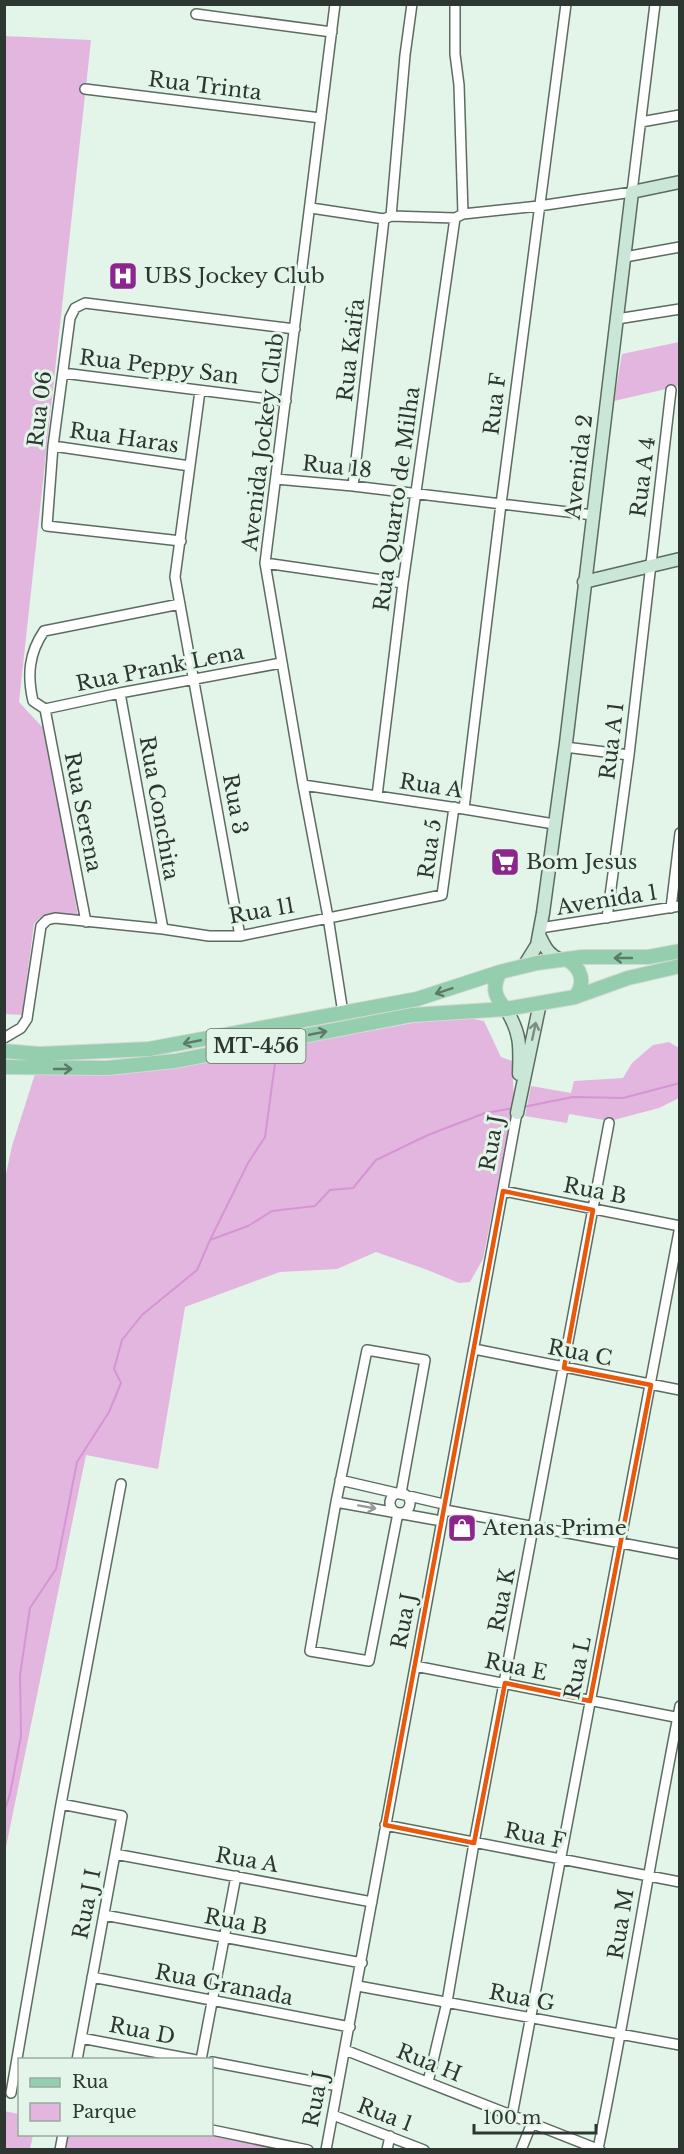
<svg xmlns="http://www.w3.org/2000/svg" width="684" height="2154" font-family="'Libre Baskerville',serif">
<rect width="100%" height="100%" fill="#e2f5e8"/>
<path fill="#e3b6e0" d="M4,36L91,40L19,702L46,731L78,916C61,914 46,909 34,924L22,1015L4,1014Z
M679,342V386L614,401L622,354Z
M468,1018L484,1021L501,1057L512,1061L514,1103L483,1259L470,1282L459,1283L425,1269L376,1252L337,1269L280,1272L185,1307L158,1469L86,1455L5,1852L4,1183L12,1146L35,1074L167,1069L413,1023Z
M669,1042L679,1048V1098L659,1108L610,1121L569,1114L567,1123L525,1116L531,1086L571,1093L574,1081L623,1078L632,1063L653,1045Z
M4,2111L19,2114L20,2134L33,2135L30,2149H5Z
M212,2133L304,2150H66L68,2135Z"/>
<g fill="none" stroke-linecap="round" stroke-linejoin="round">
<path stroke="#d694d4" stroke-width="2" d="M523,1107L573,1097L623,1098L680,1083
M210,1240L248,1163L265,1137L276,1056
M4,1812L10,1794L21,1736L20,1675L30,1608L56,1569L77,1462L109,1412L121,1383L114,1369L122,1340L142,1315L197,1270L210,1240L248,1226L272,1211L315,1206L330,1190L353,1188L376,1160L428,1135L485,1113L515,1108"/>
<g stroke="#5b6c61" stroke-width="12">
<path id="street" d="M335,4L265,563L303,785L328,917L343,1013
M455,4V54L459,85L463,214L539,206L632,192L655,4
M196,14L332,32
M85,89L321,118
M641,122L680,115
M311,208L384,219
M391,216L455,218
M384,219L391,216L405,55L412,4
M625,257L680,247
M617,319L680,309
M63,373L286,401
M200,391L175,577L240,936
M53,446L190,466
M276,479L353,486L593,515
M353,486L384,219
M181,541L47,526L53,446L70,318L75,308L85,303L295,329
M265,563L403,583
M120,693L163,929
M45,709L120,693L281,663
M45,709L33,701C27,675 29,653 44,631L180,604
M45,709L86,922
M565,747L629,755
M303,785L464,809L554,824
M377,796L403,583L455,218L463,214
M464,809L501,504L566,4
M671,908L680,833
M607,918L629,755L671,390
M540,928L680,906
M4,1038L21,1028L27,1019L41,926L47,920L55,918L163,929L209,936H240L442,895L454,807
M503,1191L680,1226
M474,1349L680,1390
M340,1480L439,1503
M390 1503a10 10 0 1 1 20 0a10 10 0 1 1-20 0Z
M336,1502L436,1520
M445,1510L680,1554
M398,1513L369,1661L310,1651L336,1502L367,1350L425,1360L401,1493
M415,1666L680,1718
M61,1804L122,1816L77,2060
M385,1825L680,1882
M115,1854L372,1902
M104,1915L362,1963
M92,1977L350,2027
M358,1986L680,2045
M81,2038L196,2060
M345,2050L600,2150
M201,2060L236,1876
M212,2062L338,2086
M428,2082L447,2002L474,1843L609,1123
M11,2093L61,1804L121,1484
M333,2115L424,2150
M512,2116L680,1226
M212,2130L308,2150
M598,2149C628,2002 651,1853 680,1706
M60,2150L63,2134
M326,2150L517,1113
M387,2150L390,2136
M521,2150L532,2123"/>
</g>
<g stroke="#5b6c61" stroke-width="15">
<path id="secondary" d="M584,582L680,559
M539,935C545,947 548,955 561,960
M524,966L537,945L543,913L566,743L632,192L680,182
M506,1009C521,1034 520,1046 519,1074
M517,1113L540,1003"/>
</g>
<g stroke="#d5d7d6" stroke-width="16">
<path id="primary" d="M566,959C582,968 586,983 575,997
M500,972C492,987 494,997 506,1009
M4,1051L39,1054L149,1049L417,999L500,972L537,963L582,957H648L680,951
M4,1067L107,1068L175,1061L412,1015L506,1009L575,997L628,978L680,966"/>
</g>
<use href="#street" stroke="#fff" stroke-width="9"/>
<use href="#secondary" stroke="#cae6d6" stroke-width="12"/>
<use href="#primary" stroke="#95ceae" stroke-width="14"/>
</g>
<defs><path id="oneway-shaft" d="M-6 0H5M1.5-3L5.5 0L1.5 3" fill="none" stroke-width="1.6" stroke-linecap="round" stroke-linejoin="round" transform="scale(1.5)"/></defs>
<g stroke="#5c7a69">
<use href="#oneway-shaft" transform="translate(623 958) rotate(180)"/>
<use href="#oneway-shaft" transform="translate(444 991) rotate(162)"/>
<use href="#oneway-shaft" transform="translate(318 1033) rotate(-11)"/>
<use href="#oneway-shaft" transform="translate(192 1042) rotate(169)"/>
<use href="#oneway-shaft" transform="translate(63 1069)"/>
</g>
<use stroke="#7c8e84" href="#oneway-shaft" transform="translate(534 1031) rotate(-78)"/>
<use stroke="#969a98" href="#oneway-shaft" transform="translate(367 1507) rotate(10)"/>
<path fill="none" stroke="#e8590c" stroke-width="4.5" stroke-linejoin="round" d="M503,1191L593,1210L564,1368L651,1385L590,1701L505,1683L474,1843L385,1825Z"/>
<defs>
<g id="hospital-square" transform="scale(1.5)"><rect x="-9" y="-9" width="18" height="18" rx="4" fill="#8c268c" stroke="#e2f5e8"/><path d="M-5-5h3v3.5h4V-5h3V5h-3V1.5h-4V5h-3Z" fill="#fff"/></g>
<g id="supermarket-square" transform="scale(1.5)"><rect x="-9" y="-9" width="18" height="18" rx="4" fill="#8c268c" stroke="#e2f5e8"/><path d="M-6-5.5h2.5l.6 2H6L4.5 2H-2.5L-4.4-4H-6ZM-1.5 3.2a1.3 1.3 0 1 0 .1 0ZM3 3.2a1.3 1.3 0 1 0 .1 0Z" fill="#fff"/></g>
<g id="shop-square" transform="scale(1.5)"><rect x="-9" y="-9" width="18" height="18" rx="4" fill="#8c268c" stroke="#e2f5e8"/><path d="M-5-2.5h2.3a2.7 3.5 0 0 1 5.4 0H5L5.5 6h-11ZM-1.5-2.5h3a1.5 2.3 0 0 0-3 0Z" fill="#fff"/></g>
</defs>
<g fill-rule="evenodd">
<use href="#hospital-square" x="123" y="276"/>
<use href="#supermarket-square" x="505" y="862"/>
<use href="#shop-square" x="462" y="1528"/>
</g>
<g text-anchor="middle" stroke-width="6" stroke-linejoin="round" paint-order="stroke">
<rect fill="#e2f5e8" stroke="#646f68" stroke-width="1.5" x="206.5" y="1029" width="99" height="34" rx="4.5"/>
<g font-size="20" font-weight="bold" fill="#2e3631">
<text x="256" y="1053">MT-456</text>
</g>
<g font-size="21" fill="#2e3631" stroke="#e2f5e8">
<text transform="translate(205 86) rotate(7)" y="7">Rua Trinta</text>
<text transform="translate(351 350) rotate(-83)" y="7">Rua Kaifa</text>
<text transform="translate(159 367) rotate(7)" y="7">Rua Peppy San</text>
<text transform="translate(495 404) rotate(-83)" y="7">Rua F</text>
<text transform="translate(40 409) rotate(-83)" y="7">Rua 06</text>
<text transform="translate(124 438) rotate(8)" y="7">Rua Haras</text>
<text transform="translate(263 442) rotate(-83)" y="7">Avenida Jockey Club</text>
<text transform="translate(337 467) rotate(6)" y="7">Rua 18</text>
<text transform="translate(579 467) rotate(-83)" y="7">Avenida 2</text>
<text transform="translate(643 477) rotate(-83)" y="7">Rua A 4</text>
<text transform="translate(397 499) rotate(-82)" y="7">Rua Quarto de Milha</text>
<text transform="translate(160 668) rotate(-11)" y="7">Rua Prank Lena</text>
<text transform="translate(612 741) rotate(-83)" y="7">Rua A 1</text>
<text transform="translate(431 786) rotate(9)" y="7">Rua A</text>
<text transform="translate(235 804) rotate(80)" y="7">Rua 3</text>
<text transform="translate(159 808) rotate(80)" y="7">Rua Conchita</text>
<text transform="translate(83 812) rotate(79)" y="7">Rua Serena</text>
<text transform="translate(430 849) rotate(-82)" y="7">Rua 5</text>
<text transform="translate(607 900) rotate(-9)" y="7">Avenida 1</text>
<text transform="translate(262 911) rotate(-10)" y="7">Rua 11</text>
<text transform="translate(492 1143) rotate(-80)" y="7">Rua J</text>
<text transform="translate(595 1191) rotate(11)" y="7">Rua B</text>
<text transform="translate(580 1353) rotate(11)" y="7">Rua C</text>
<text transform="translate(502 1600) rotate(-79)" y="7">Rua K</text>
<text transform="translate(404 1621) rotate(-79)" y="7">Rua J</text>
<text transform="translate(516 1667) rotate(12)" y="7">Rua E</text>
<text transform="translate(578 1668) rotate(-79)" y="7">Rua L</text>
<text transform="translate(535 1836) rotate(11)" y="7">Rua F</text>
<text transform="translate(247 1860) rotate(10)" y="7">Rua A</text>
<text transform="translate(87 1904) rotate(-79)" y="7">Rua J I</text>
<text transform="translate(236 1922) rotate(11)" y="7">Rua B</text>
<text transform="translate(621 1924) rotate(-81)" y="7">Rua M</text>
<text transform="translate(224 1985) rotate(11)" y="7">Rua Granada</text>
<text transform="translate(522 1998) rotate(11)" y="7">Rua G</text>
<text transform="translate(142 2031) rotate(11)" y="7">Rua D</text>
<text transform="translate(429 2063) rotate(22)" y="7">Rua H</text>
<text transform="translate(316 2099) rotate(-79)" y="7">Rua J</text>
<text transform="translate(385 2115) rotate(21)" y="7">Rua 1</text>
</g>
<g font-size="21" fill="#2e3631" stroke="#e2f5e8" text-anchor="start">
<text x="144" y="283">UBS Jockey Club</text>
<text x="526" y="869">Bom Jesus</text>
<text x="483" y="1535">Atenas Prime</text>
</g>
</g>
<rect width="684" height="2154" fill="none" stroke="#2e3631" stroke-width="12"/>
<rect x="18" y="2058" width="195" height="78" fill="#e2f5e8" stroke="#9aa99f" stroke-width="1.5"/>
<rect x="30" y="2078" width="30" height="9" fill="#95ceae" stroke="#9aa99f" stroke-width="1.5"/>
<text x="72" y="2088" font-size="18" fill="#2e3631">Rua</text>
<rect x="30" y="2103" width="30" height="18" fill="#e3b6e0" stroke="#9aa99f" stroke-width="1.5"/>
<text x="72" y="2118" font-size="18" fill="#2e3631">Parque</text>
<path d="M474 2124v9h122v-9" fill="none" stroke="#2e3631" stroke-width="3"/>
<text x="483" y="2124" font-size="18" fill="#2e3631" stroke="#e2f5e8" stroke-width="4.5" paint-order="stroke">100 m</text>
</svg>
